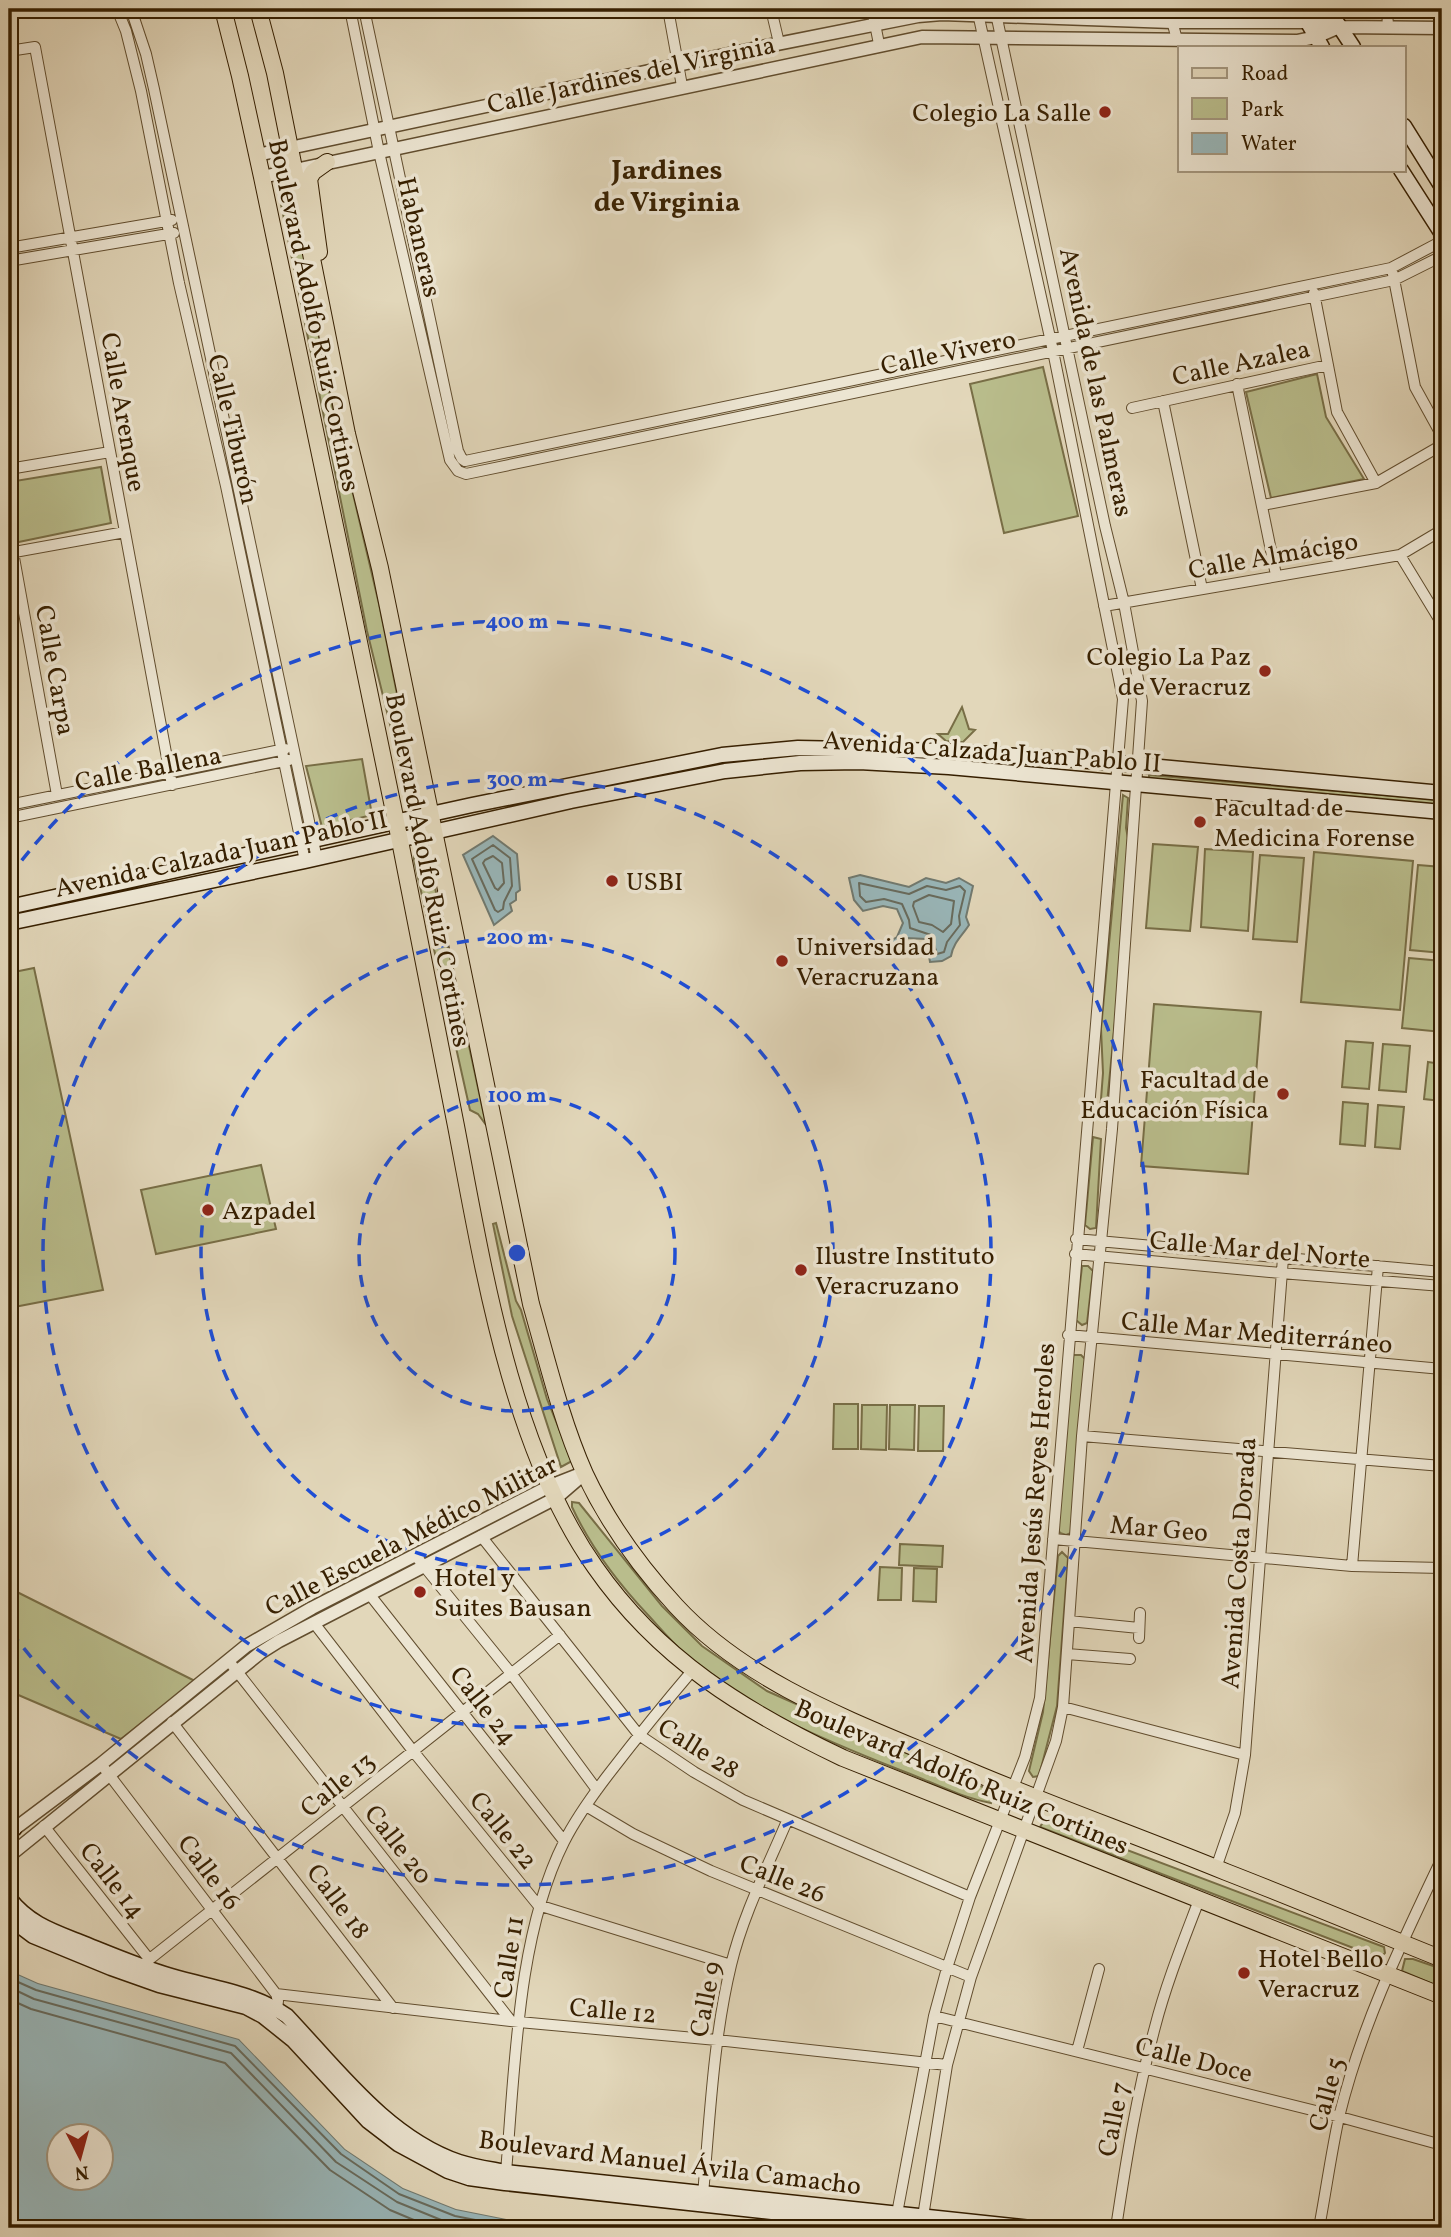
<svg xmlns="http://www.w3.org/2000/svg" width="1451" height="2237" font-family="Vollkorn,serif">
<rect width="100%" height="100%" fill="#e2d7ba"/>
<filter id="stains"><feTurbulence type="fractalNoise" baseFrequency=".00286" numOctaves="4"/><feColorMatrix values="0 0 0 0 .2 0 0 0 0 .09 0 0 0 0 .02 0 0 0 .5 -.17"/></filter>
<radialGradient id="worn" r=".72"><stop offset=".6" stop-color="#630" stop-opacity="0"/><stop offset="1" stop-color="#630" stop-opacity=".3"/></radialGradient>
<path fill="#b9bd8c" stroke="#786e46" stroke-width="2" d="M282,180L287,184L307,269L328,388L379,604L413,774L420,796L413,800L408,797L367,631L280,199L279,181Z
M1043,367L1078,516L1004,533L970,384Z
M1317,374L1326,417L1364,479L1271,498L1246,392Z
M101,467L111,523L9,544V482Z
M962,707L969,729L975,730L963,742L946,741L938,734H948Z
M362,759L372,815L322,827L306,766Z
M1149,775L1442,800V806L1149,779Z
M1123,795L1128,798L1126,828L1128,838L1116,1012L1106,1113L1100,1112L1103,1073L1101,1029Z
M1153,844L1198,847L1190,931L1146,928Z
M1205,849L1253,852L1248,931L1201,927Z
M418,851L428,855L486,1125L478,1114L470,1110L414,860V855Z
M1314,852L1413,861L1400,1010L1301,1002Z
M1260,855L1304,858L1297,942L1253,939Z
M1418,865L1442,867V953L1410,950Z
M1409,958L1442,961V1032L1402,1028Z
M34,968L103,1290L9,1308V973Z
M1154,1004L1261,1012L1248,1174L1141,1166Z
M1346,1041L1373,1043L1369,1089L1342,1087Z
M1383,1044L1410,1046L1406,1092L1379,1090Z
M1428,1062L1442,1064L1441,1101L1424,1099Z
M1343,1102L1368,1104L1365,1146L1340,1144Z
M1378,1105L1404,1107L1400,1149L1375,1147Z
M1093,1137L1101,1139L1096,1228L1090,1229L1085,1225Z
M261,1165L276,1229L156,1254L141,1190Z
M496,1223L516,1301L521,1310L547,1399L572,1461L561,1467L512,1316L493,1224Z
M1082,1266H1088L1093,1271L1087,1323L1082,1325L1076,1320Z
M1074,1355H1081L1086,1360L1071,1533L1066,1535L1060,1533L1058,1529L1072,1357Z
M834,1404H858V1449H833Z
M862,1405H887L886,1450L861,1449Z
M890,1405H915L914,1450L889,1449Z
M919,1406H944L943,1451H918Z
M572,1502L579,1503L662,1606L702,1646L767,1691L994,1792L991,1803C959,1797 930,1781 900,1770C824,1740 748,1709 685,1654C672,1642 660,1628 648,1615C617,1582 591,1548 572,1507Z
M900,1544L943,1546L942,1567L899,1565Z
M1062,1552L1068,1558L1057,1706L1039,1776L1033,1777L1029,1771L1043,1712L1058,1556Z
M880,1567L902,1568L901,1600H878Z
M914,1568L937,1569L936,1602L913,1601Z
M9,1588L195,1681L121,1739L9,1691Z
M1045,1819L1384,1947L1385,1953L1381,1957L1374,1956L1040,1827Z
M1405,1959H1413L1442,1969V1988L1402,1971Z"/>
<path fill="#99b7ba" stroke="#717a70" stroke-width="2" fill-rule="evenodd" d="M493,836L517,854L520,890L516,893V900L510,904L512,911L494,925L463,855Z
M860,875L909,887L926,878L946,883L959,878L973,886L966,917L969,925C962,936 953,943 951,956L942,961L930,962L926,939L906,938L902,950L891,951L889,942L897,937L903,923L897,909L883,906L863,911L854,900L849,878Z
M9,1970L38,1983L239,2039L345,2149L403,2188L456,2209L521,2222L575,2228H9ZM60,2136H102V2178H60Z"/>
<path fill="#e2d7ba" d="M9,1966L40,1980L241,2036L348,2146L405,2185L457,2206L522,2218L576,2225L579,2228L521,2222L456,2209L403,2188L345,2149L239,2039L38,1983L9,1970Z"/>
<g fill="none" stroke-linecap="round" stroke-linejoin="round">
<path stroke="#686b5d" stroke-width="2" d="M493,845L510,858L512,886L504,902L503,909L498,912L495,910L472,859Z
M493,856L502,863L504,883L498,890L495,888L483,863L485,860Z
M859,883L909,894L927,886L946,890L960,886L965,891L959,916L960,925L947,942L944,952L937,954L931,935L910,928L909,920L902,904L884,899L866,902L860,896Z
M929,895L954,901L951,924L943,932L932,925L919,922L913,906L914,902Z
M9,1978L36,1990L235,2046L341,2154L399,2194L455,2216L517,2228
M9,1987L34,1999L231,2053L336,2162L397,2202L451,2224L472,2228
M9,1999L31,2009L225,2063L330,2170L390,2210L433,2228"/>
<g stroke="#614d2e" stroke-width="12">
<path id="minor" d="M117,9L126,31L141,91L179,283L226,486L305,861
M131,9L146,54L154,89L317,859
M350,9L379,152L450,460L458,471L466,474L1394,280L1442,256
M364,9L458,451L462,459L465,461L1391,268L1442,241
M668,9L682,86
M771,9L779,43
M872,9L879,44
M1169,9L1177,40
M1387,9L1388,27
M9,51L35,47L172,785
M9,248L172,220
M9,261L174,233
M1393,274L1415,387L1442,436
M1314,293L1337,412L1376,483
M1237,384L1276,575
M1163,401L1202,589
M1132,408L1328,365
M9,469L110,452
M1263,505L1376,483L1442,445
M13,552L57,795
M9,553L125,532
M1400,555L1442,624
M1104,606L1400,555L1442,530
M9,805L285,749
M9,818L289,760
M1076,1239L1442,1272
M1075,1254L1281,1273L1442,1286
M1068,1335L1442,1369
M1082,1436L1442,1466
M481,1536L639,1735L694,1772L743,1800L970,1897
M1053,1539L1352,1566L1442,1568
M415,1555L510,1672L597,1790
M1352,1566L1378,1266
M370,1595L564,1841
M1069,1621L1139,1628
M314,1623L413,1751L538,1905L731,1965
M1139,1638L1140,1613
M1067,1654L1130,1659
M228,1660L511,2021
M1063,1707L1245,1755
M172,1722L393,2008
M101,1764L276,1994L278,2001L277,2009
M586,1806L633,1834L711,1871L971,1977
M44,1826L149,1959
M1216,1868L1235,1813L1245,1755L1283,1258
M141,1966L560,1635
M276,1994L519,2022L717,2040L947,2065
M934,2016L1340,2117L1442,2145
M1077,2051L1099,1969
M506,2172C515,2068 517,1935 564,1842C576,1818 592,1796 608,1775C635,1740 663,1705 692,1671
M703,2194C710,2118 713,2040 731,1965C743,1915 767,1868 787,1821
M896,2219L934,2016L947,1968L970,1897L1025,1757L1040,1698L1123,699L1053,351L977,9
M922,2223L947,2065L971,1977L1056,1741L1063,1707L1082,1436L1112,1129L1142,701L1124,603L1105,526L995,9
M1116,2228C1126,2161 1137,2093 1155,2027C1166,1984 1183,1942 1199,1900
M1319,2228C1326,2191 1331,2154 1339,2117C1361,2026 1402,1942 1442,1858"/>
</g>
<g stroke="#614d2e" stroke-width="15">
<path id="tertiary" d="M257,155L757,48L918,16L942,14L1172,22H1308L1340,27L1442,28
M262,177L922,37L1297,41L1316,37L1339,27
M9,1833L101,1764L246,1646L312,1608L550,1486L578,1475
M9,1856L260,1653L279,1641L556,1498L585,1473"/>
</g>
<g stroke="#361f00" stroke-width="17">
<path id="secondary" d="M1300,9L1322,47
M1328,9L1353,47
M1404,126L1442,187
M1401,170L1442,234
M9,907L472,805L722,755L798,748L948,751L1117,763L1442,793
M9,923L305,861L571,801L725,771L800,763L859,762L949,767L1442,812
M9,1828L14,1829
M9,1898C28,1923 52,1931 80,1942C110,1954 140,1967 171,1976C212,1988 252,1992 287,2016C337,2069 388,2138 459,2162C474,2167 490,2169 506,2172L1031,2228
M9,1918L33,1936L111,1968L159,1985L246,2007L263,2016L293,2040L368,2121L398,2144L448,2171L469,2178L505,2183L918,2228"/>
</g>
<g stroke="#361f00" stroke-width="18">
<path id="primary" d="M223,9L240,76L262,177C307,399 356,619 400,841C419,936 437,1031 456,1126C483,1267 511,1448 595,1567C659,1659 744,1711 843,1758L1442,1996
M258,9L275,73L347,434L380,568L531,1304C547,1360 561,1420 585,1474C608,1523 640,1567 676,1606C749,1685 858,1723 954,1764C1044,1803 1136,1835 1226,1872C1298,1900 1370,1930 1442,1959
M319,252L309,179L313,172L327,162"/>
</g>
<use href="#minor" stroke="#ece5d2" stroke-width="10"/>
<use href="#tertiary" stroke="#ece5d2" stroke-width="12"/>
<use href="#secondary" stroke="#ece5d2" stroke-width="14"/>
<use href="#primary" stroke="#e2d7ba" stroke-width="16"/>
</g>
<g fill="none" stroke="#1d4ed8" stroke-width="3.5" stroke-dasharray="12 9">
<circle cx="517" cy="1253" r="158"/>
<circle cx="517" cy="1253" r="316"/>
<circle cx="517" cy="1253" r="474"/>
<path d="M9 877A632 632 0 1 1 9 1629"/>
</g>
<g fill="#8f2418" stroke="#ece5d2" stroke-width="2.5">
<circle cx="1105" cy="112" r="7"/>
<circle cx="1265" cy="671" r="7"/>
<circle cx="1200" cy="822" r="7"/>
<circle cx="612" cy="881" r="7"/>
<circle cx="782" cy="961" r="7"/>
<circle cx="1283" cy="1094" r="7"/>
<circle cx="208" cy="1210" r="7"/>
<circle cx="801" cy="1270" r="7"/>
<circle cx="420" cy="1592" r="7"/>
<circle cx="1244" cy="1973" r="7"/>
</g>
<g text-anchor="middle" stroke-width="7" stroke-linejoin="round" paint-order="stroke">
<g font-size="26" fill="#361f00" stroke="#ece5d2">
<text transform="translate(631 74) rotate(-12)" y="9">Calle Jardines del Virginia</text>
<text transform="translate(420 237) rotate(77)" y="9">Habaneras</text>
<text transform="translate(315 315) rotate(78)" y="9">Boulevard Adolfo Ruiz Cortines</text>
<text transform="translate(948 352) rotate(-12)" y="9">Calle Vivero</text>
<text transform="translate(1241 362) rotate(-12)" y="9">Calle Azalea</text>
<text transform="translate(1097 382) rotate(78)" y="9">Avenida de las Palmeras</text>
<text transform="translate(124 412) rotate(80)" y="9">Calle Arenque</text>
<text transform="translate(234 429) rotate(77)" y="9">Calle Tiburón</text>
<text transform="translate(1273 555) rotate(-10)" y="9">Calle Almácigo</text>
<text transform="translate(56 670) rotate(80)" y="9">Calle Carpa</text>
<text transform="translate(992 751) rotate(4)" y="9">Avenida Calzada Juan Pablo II</text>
<text transform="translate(148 768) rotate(-11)" y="9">Calle Ballena</text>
<text transform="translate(221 853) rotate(-12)" y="9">Avenida Calzada Juan Pablo II</text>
<text transform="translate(429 870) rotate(79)" y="9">Boulevard Adolfo Ruiz Cortines</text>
<text transform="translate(1260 1249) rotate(5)" y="9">Calle Mar del Norte</text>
<text transform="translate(1257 1332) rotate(5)" y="9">Calle Mar Mediterráneo</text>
<text transform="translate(1034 1503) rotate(-86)" y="9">Avenida Jesús Reyes Heroles</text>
<text transform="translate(1159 1528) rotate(5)" y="9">Mar Geo</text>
<text transform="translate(411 1535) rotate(-27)" y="9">Calle Escuela Médico Militar</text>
<text transform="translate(1238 1563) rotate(-86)" y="9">Avenida Costa Dorada</text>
<text transform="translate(484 1705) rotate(52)" y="9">Calle 24</text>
<text transform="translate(699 1748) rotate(32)" y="9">Calle 28</text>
<text transform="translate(962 1776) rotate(23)" y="9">Boulevard Adolfo Ruiz Cortines</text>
<text transform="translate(337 1784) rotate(-39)" y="9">Calle 13</text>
<text transform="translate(504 1830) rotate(51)" y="9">Calle 22</text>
<text transform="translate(399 1844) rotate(52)" y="9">Calle 20</text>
<text transform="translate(210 1872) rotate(53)" y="9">Calle 16</text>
<text transform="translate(783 1878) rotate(22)" y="9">Calle 26</text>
<text transform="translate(113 1880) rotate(52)" y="9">Calle 14</text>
<text transform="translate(339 1901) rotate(53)" y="9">Calle 18</text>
<text transform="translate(508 1957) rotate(-81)" y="9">Calle 11</text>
<text transform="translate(705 1999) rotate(-79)" y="9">Calle 9</text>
<text transform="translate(613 2010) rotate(5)" y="9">Calle 12</text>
<text transform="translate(1194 2059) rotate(14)" y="9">Calle Doce</text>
<text transform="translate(1326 2094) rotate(-75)" y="9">Calle 5</text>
<text transform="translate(1113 2119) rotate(-79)" y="9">Calle 7</text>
<text transform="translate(670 2162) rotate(7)" y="9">Boulevard Manuel Ávila Camacho</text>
</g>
<g font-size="26" fill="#361f00" stroke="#ece5d2" text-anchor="start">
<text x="1091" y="121" text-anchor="end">Colegio La Salle</text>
<text x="1251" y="665" text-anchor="end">Colegio La Paz<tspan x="1251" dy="30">de Veracruz</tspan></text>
<text x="1214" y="816">Facultad de<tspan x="1214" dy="30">Medicina Forense</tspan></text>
<text x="626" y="890">USBI</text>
<text x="796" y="955">Universidad<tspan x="796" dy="30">Veracruzana</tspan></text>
<text x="1269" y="1088" text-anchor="end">Facultad de<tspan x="1269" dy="30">Educación Física</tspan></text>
<text x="222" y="1219">Azpadel</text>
<text x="815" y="1264">Ilustre Instituto<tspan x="815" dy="30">Veracruzano</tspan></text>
<text x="434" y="1586">Hotel y<tspan x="434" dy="30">Suites Bausan</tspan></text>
<text x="1258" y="1967">Hotel Bello<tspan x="1258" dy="30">Veracruz</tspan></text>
</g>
<g font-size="28" font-weight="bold" fill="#361f00" stroke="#ece5d2">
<text x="667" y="179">Jardines<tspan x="667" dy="32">de Virginia</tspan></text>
</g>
</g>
<circle cx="517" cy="1253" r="10" fill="#1d4ed8" stroke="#ece5d2" stroke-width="3.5"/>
<g font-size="21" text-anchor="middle" font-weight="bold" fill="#1d4ed8" stroke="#ece5d2" stroke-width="7" stroke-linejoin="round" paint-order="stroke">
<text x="517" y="628">400 m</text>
<text x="517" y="786">300 m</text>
<text x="517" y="944">200 m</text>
<text x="517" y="1102">100 m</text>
</g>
<rect width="1451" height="2237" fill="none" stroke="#e2d7ba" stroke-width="35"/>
<rect x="10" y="10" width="1430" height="2216" fill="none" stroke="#361f00" stroke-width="3.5"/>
<rect x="18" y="18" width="1416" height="2202" fill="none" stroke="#361f00" stroke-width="2"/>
<rect x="1178" y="46" width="228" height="126" fill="#ece5d2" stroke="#a3967e" stroke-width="2"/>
<rect x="1192" y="68" width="35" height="10" fill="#e2d7ba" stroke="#a3967e" stroke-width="2"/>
<text x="1241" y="80" font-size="21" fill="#361f00">Road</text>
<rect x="1192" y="98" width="35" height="21" fill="#b9bd8c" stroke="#a3967e" stroke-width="2"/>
<text x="1241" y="116" font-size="21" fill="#361f00">Park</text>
<rect x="1192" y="133" width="35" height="21" fill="#99b7ba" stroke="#a3967e" stroke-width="2"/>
<text x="1241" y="150" font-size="21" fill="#361f00">Water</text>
<g transform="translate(80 2157) rotate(174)"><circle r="33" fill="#ece5d2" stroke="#a3967e" stroke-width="2"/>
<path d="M0-5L12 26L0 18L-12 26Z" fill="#8f2418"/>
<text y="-10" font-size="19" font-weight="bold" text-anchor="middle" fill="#361f00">N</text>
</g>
<rect width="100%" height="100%" filter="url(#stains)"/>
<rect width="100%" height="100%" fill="url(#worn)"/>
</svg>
